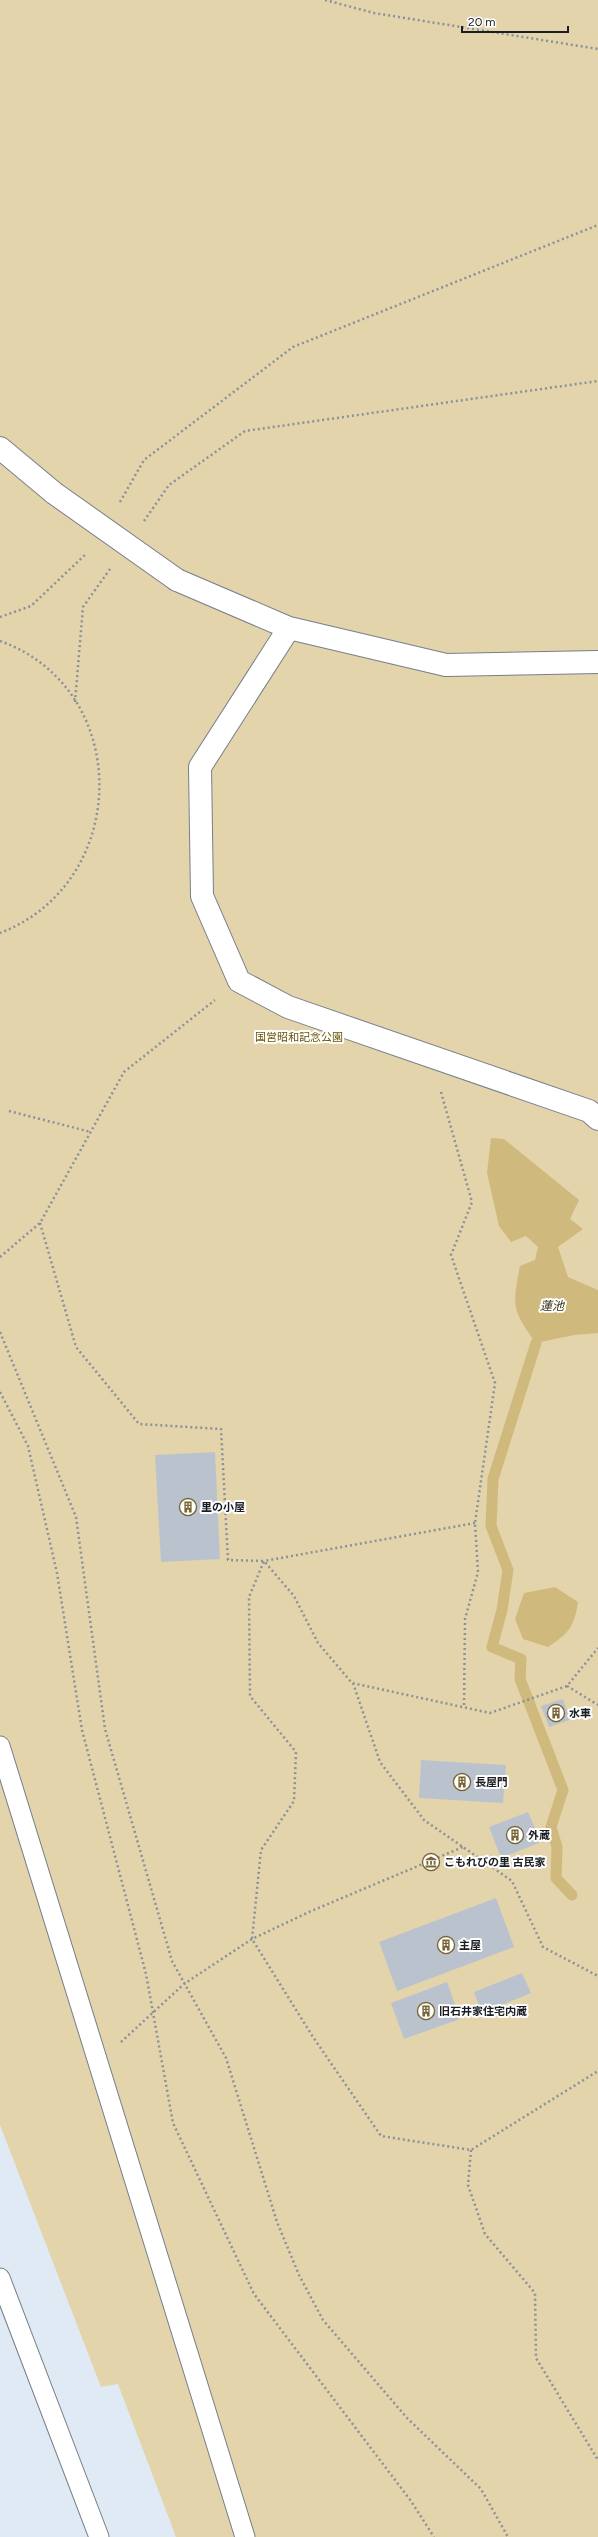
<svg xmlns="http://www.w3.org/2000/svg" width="598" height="2537" font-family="Figtree,'Noto Sans JP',sans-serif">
<rect width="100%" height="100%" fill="#e0eaf4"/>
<path fill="#e3d4ac" d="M0,0H598V2537H176L118,2384L101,2387L0,2125Z"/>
<path fill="#d0b97c" d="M491,1138L504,1139L579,1200L570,1219L583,1229L558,1247L568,1277L598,1290V1333L574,1335L536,1343C512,1310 512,1307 520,1266L535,1260L538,1247L526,1236L511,1242L499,1226L487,1173Z
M555,1587L578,1602C574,1627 569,1633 548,1647L523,1639L515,1619L524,1593Z"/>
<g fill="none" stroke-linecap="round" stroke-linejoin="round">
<path stroke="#d0b97c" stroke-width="11" d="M536,1343L493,1479L491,1526L508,1570L502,1610L492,1647L521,1659L520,1679L563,1790L551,1827L557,1847L556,1878L572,1895"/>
</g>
<path fill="#bac3cd" d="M215,1452L220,1559L161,1562L155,1455Z
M563,1699L570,1720L549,1727L541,1706Z
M421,1760L506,1765L503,1803L419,1798Z
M528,1812L541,1842L501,1858L489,1827Z
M496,1898L514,1947L397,1991L379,1942Z
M522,1973L531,1993L482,2013L474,1992Z
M447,1982L460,2019L404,2039L391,2003Z"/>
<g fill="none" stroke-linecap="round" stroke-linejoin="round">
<g stroke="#777f88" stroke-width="21">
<path id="service" d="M0,1746L245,2537
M0,2278L99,2537"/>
</g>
<g stroke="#777f88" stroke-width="24">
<path id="pedestrian" d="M0,448L54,493
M177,580L289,628L446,665L598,662
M289,628L200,767L202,896L239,981L288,1007L589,1111L598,1119"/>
</g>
<path stroke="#8a9199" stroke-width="2.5" stroke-dasharray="2 3" stroke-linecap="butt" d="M325,0L374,13L598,49
M120,502L144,460L293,347L598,225
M144,521L169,485L245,431L598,381
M0,617L31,606L87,553
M0,641C134,689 131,883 0,933
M75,702L83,607L110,569
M441,1092L472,1202L451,1255L495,1383L475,1523L478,1572L465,1619L464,1707
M9,1111L91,1132
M40,1223L76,1347L139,1424L221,1429L228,1560L264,1561L294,1596L318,1643L352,1683L490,1713L567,1686L598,1648
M0,1257L40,1223L124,1072L215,1000
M0,1332L76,1517L105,1729L172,1961L226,2058L277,2222L299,2275L323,2320L407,2418L481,2489L508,2537
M0,1392L28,1446L57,1573L82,1730L146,1974L173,2123L254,2294L411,2501L434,2537
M475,1523L264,1561L249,1597L250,1696L296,1752L294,1801L261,1850L252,1939L313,2037L381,2136L471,2150L598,2071
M353,1683L380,1762L424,1820L512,1881L543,1947L598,1976
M567,1686L598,1705
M121,2042L184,1984L252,1939L309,1912L463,1847
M471,2150L468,2185L485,2234L535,2293L536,2358L598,2460"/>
<use href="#service" stroke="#fff" stroke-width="19"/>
<use href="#pedestrian" stroke="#fff" stroke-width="22"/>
<g stroke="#777f88" stroke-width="24" stroke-linecap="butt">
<path id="pedestrian-bridge" d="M54,493L177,580"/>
</g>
<use href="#pedestrian-bridge" stroke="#fff" stroke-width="22"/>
</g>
<defs>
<g id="building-ring" transform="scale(0.9)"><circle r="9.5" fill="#fff" stroke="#786534" stroke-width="1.5"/><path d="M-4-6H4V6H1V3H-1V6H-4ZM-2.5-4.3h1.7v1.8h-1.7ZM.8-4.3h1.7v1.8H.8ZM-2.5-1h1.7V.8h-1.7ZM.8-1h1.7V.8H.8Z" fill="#786534"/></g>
<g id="museum-ring" transform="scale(0.9)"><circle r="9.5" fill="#fff" stroke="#786534" stroke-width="1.5"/><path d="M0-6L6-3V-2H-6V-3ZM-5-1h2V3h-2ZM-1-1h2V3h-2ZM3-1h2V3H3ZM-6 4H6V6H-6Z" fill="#786534"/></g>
</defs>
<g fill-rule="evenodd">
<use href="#building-ring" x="188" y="1507"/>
<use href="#building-ring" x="556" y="1713"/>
<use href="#building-ring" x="462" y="1782"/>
<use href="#building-ring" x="515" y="1835"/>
<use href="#museum-ring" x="431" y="1862"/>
<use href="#building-ring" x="446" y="1945"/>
<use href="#building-ring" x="426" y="2011"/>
</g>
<g text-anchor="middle" stroke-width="4" stroke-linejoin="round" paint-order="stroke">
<g font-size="11" fill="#6b5408" stroke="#fff">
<text x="299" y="1041">国営昭和記念公園</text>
</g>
<g font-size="11" font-weight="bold" fill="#1a1d21" stroke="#fff" text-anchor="start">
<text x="201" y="1511">里の小屋</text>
<text x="569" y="1717">水車</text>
<text x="475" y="1786">長屋門</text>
<text x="528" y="1839">外蔵</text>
<text x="444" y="1866">こもれびの里 古民家</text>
<text x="459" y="1949">主屋</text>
<text x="439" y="2015">旧石井家住宅内蔵</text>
</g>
<g font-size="12" font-style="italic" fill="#372d11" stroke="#fff">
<text x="552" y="1310">蓮池</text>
</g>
</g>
<path d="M462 26v6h106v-6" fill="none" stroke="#1a1d21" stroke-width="2"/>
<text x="468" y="26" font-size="12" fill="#1a1d21" stroke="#ffffff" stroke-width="3" paint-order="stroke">20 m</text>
</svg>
